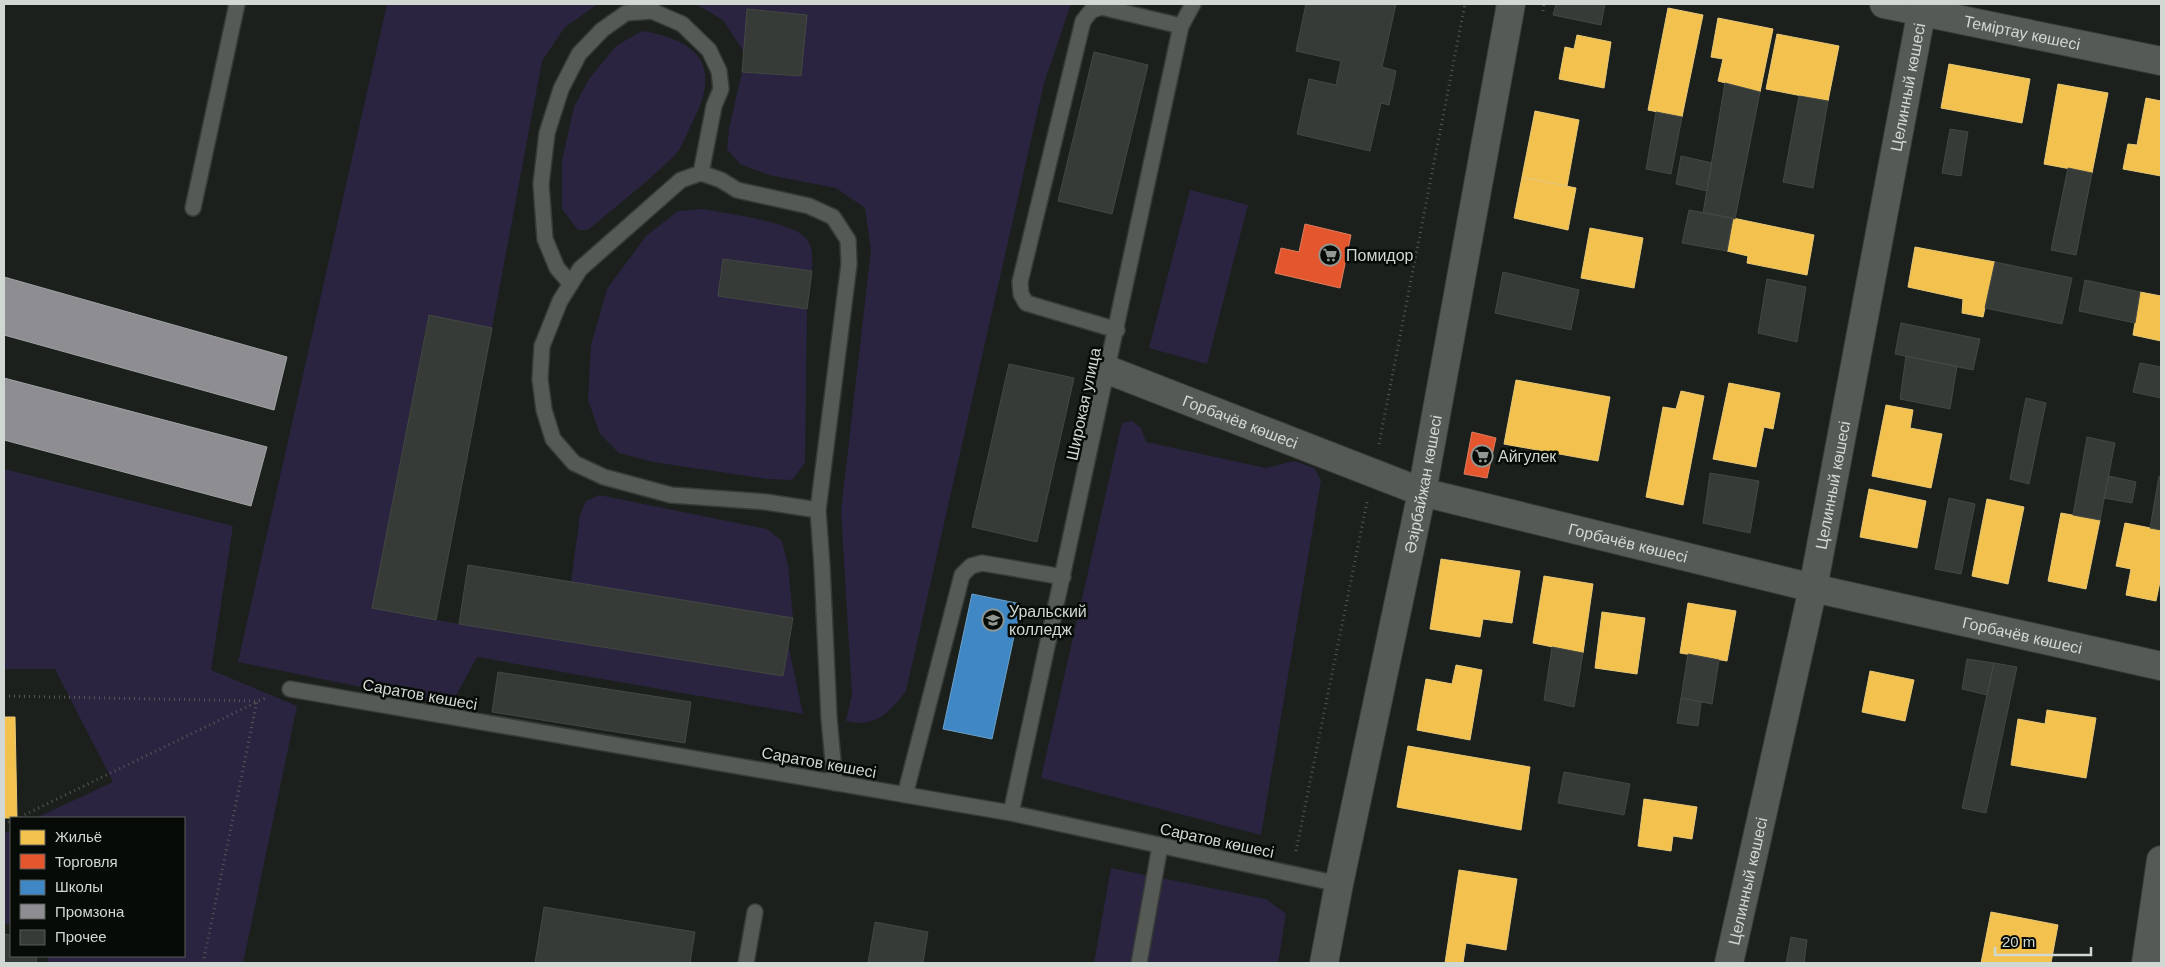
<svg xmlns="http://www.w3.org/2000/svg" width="2165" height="967" font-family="Arial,sans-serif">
<rect width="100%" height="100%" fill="#1b201c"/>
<path fill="#2a2440" d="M387,4H598L565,27L542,61L492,328L428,316L372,608L436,620L783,676L788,644L803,714L477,657L451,705L238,662Z
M696,4H1071L1044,83L906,691C889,713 876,728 846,721L852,694L841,511L871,250L865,208L836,188L769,175L740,164L727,149L729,129L742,72L801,76L807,15L747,9L744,52L723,20Z
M642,31C704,41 721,69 691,125C686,135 682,148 675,155C648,182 617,205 588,230H578L562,209V161L574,107L589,79L616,46Z
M1190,190L1248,205L1207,364L1149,348Z
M703,209C727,214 790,221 806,238C814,247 812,260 812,271L724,259L718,296L807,309L805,463L792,480L767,479L653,462L619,453L600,434L588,400L591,345L607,289L646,236L678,211Z
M1132,421L1141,428L1146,442L1266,468L1294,461L1314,468L1321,480L1261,835L1041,778L1122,423Z
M4,469L233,526L211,670L297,706L243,963H47L48,956H184V818H36L113,782L55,669H4Z
M599,495L767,529L782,541L788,565L793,618L571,582L580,515L586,501Z
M11,830V925L4,924V833Z
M1111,868L1266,899L1286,914L1278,963H1094Z"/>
<path fill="#f2c14e" stroke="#e8c876" d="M1668,8L1703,15L1682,117L1648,110Z
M1718,18L1773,29L1760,92L1718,81L1723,59L1711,57Z
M1777,34L1839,46L1828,101L1766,89Z
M1577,35L1611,42L1604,88L1559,79L1565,47L1574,49Z
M1949,64L2030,79L2022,123L1941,108Z
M2058,84L2108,93L2092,173L2044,164Z
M2146,98L2161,101V176L2123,169L2128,144L2137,145Z
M1535,111L1579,120L1567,186L1522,177Z
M1522,177L1576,188L1568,230L1514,218Z
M1733,218L1814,235L1807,275L1747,263L1748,256L1727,251Z
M1590,228L1643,238L1634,288L1581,278Z
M1915,247L1995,262L1983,317L1962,313L1963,299L1908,287Z
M2140,292L2161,296V341L2133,335Z
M1516,380L1610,397L1598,461L1504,444Z
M1729,383L1780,393L1773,429L1764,427L1756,467L1713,459Z
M1681,391L1704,396L1683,505L1646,497L1663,407L1676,409Z
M1886,405L1913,410L1910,428L1942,434L1931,488L1872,476Z
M1869,489L1926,501L1917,548L1860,537Z
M1987,499L2024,507L2008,584L1972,576Z
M2061,513L2100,520L2086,589L2048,581Z
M2125,523L2161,530V577L2156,601L2126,595L2131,569L2116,566Z
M1441,559L1520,571L1512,623L1483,619L1480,637L1430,629Z
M1544,576L1593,584L1583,653L1533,643Z
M1688,603L1736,611L1727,661L1680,653Z
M1602,612L1645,618L1637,674L1595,668Z
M1456,665L1482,670L1470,740L1417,730L1426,679L1452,684Z
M1870,671L1914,680L1905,721L1862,712Z
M2047,710L2096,718L2086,778L2011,765L2018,719L2045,724Z
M4,717H15L17,818H4Z
M1408,746L1530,767L1521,830L1397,807Z
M1644,799L1697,807L1692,839L1673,836L1671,851L1638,846Z
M1459,870L1517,879L1506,950L1466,943L1463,963H1445Z
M1991,912L2058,925L2051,963H1981Z"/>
<path fill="#e4572e" stroke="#de7d5f" d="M1305,224L1351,235L1340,288L1275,273L1281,248L1299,252Z
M1472,432L1496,438L1487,478L1464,474Z"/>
<path fill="#3f88c5" stroke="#6ba0c9" d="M972,594L1021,604L992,739L943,729Z"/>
<path fill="#8d8d92" stroke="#a1a3a5" d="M4,277L287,357L274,410L4,335Z
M4,378L267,447L251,506L4,440Z"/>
<path fill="#363b37" stroke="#444844" d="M1306,4H1396L1382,67L1396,71L1389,105L1381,103L1370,151L1297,134L1309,79L1336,85L1341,61L1296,51Z
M1556,4H1605L1601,25L1553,15Z
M747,9L807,15L801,76L742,72Z
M1094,52L1148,65L1112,214L1058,201Z
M1725,83L1760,92L1735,219L1703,213Z
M1799,96L1828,101L1813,188L1783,182Z
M1656,112L1682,117L1671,174L1646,169Z
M1950,129L1968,132L1961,176L1942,173Z
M1681,156L1712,163L1707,191L1676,184Z
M2068,168L2092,173L2076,255L2051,250Z
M1689,210L1733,218L1727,251L1682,243Z
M723,259L812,271L807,309L718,296Z
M1995,262L2072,278L2062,324L1985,308Z
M1503,272L1579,290L1571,330L1495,313Z
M1767,279L1806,287L1797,342L1758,333Z
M2085,280L2140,292L2135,323L2079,311Z
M429,315L492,328L436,620L372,608Z
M1901,323L1980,339L1973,370L1895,354Z
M1906,356L1957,366L1950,409L1900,399Z
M2140,363L2161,367V398L2133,392Z
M1009,364L1074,378L1037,542L972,527Z
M2026,398L2046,403L2029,484L2010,479Z
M2087,437L2115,443L2100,520L2073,515Z
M1710,473L1759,481L1750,533L1703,523Z
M2109,476L2136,482L2132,503L2104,498Z
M2159,476H2161V530L2150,528Z
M1949,498L1975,504L1961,574L1935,569Z
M468,565L793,618L783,676L459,624Z
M1552,647L1583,653L1574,707L1544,700Z
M1688,654L1719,660L1712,704L1681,698Z
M1967,659L1994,663L1987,695L1962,689Z
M1994,663L2017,667L1986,813L1962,808Z
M498,672L691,702L685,743L492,712Z
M1681,698L1701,702L1698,726L1677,723Z
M1564,772L1630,784L1624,815L1558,803Z
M544,907L695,932L690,963H535Z
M875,922L928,932L923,963H868Z
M4,934L11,935V956H37L36,963H4Z
M1791,937L1807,940L1804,963H1786Z"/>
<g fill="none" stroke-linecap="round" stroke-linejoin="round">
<g stroke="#373b38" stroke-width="18">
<path id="service" d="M193,208L237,4
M571,284L557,268L545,239L541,184L547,133L561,89L579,54L602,30L626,13L652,11L682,24L709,50L719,71L721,89L714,106L701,173
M1117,330L1026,303L1021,294L1020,282L1083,21L1091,11L1101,7L1181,26
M818,510L766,502L671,495L604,477L574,463L553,439L544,410L540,379L542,346L560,301L580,269L681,180L701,173L721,180L737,190L809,206L833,217L848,240L849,264L818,510L822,566L829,718L835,783
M290,689L1011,813L1339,884
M905,795L962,575L971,566L982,563L1063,577
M1011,813L1181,26L1193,4
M746,963L755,912
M1139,963L1160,846"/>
</g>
<g stroke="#373b38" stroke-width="30">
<g id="minor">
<path id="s1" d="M1884,4L2161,61"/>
<path id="s2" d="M1108,370L1422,492L1813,588L2161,666"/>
<path id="s3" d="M1729,963L1813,588L1923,4"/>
<path d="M2146,963L2161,860"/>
</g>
</g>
<g stroke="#373b38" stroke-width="30">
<g id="secondary">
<path id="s4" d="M1324,963L1339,884L1422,492L1511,4"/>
</g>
</g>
<path stroke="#555856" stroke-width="3" stroke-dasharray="1 4" stroke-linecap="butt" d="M1543,11L1544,4
M1379,444L1465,4
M4,696L257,701L267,698
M21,818L24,815L257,702
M4,825L11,821
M1296,851L1367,502
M203,963L257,701"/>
<use href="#service" stroke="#565a57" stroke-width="15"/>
<use href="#minor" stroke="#565a57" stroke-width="28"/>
<use href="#secondary" stroke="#565a57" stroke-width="28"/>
</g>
<defs>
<g id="supermarket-ring" transform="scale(1.125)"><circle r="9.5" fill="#070b07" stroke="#919792" stroke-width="1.5"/><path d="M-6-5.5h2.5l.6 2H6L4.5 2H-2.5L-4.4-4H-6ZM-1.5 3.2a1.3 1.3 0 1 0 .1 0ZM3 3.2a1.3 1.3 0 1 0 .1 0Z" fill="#919792"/></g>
<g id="university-ring" transform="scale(1.125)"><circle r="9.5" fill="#070b07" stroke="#919792" stroke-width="1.5"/><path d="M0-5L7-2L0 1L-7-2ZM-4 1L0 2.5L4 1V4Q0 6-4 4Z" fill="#919792"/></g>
</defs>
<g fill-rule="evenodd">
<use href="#supermarket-ring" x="1330" y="255"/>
<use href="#supermarket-ring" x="1482" y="456"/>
<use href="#university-ring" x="993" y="620"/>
</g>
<g text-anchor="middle" stroke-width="5" stroke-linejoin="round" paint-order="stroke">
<g font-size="16" fill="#d1d7d2" stroke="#070b07">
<text dy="6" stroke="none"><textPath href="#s1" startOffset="141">Теміртау көшесі</textPath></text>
<text dy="6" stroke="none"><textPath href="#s3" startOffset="894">Целинный көшесі</textPath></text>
<text transform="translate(1083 404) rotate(-78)" y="6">Широкая улица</text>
<text dy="6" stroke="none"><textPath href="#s2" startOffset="142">Горбачёв көшесі</textPath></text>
<text dy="6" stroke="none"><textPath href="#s4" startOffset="489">Әзірбайжан көшесі</textPath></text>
<text dy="6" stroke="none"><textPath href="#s3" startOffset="489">Целинный көшесі</textPath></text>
<text dy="6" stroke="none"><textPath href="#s2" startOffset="549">Горбачёв көшесі</textPath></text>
<text dy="6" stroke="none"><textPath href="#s2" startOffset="954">Горбачёв көшесі</textPath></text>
<text transform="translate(420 694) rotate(10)" y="6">Саратов көшесі</text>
<text transform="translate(819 762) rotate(10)" y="6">Саратов көшесі</text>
<text transform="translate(1217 840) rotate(12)" y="6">Саратов көшесі</text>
<text dy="6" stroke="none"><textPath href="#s3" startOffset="84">Целинный көшесі</textPath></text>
</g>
<g font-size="16" fill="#d1d7d2" stroke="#070b07" text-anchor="start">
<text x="1346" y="261">Помидор</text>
<text x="1498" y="462">Айгулек</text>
<text x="1009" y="617">Уральский<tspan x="1009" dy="18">колледж</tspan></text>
</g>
</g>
<rect width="2165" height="967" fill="none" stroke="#d1d7d2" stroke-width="10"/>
<rect x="10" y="817" width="175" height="140" fill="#070b07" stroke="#585d58"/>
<rect x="20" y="830" width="25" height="15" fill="#f2c14e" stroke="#585d58"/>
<text x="55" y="842" font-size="15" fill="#d1d7d2">Жильё</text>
<rect x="20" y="854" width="25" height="15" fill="#e4572e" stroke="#585d58"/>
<text x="55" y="867" font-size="15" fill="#d1d7d2">Торговля</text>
<rect x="20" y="880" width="25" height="15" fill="#3f88c5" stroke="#585d58"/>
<text x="55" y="892" font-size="15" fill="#d1d7d2">Школы</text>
<rect x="20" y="904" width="25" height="15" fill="#8d8d92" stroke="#585d58"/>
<text x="55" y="917" font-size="15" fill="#d1d7d2">Промзона</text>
<rect x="20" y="930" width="25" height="15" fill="#363b37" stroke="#585d58"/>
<text x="55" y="942" font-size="15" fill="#d1d7d2">Прочее</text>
<path d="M1995 947v8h96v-8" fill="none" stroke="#d1d7d2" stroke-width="2.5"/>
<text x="2002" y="947" font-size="15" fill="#d1d7d2" stroke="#070b07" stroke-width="4" paint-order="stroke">20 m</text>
</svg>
